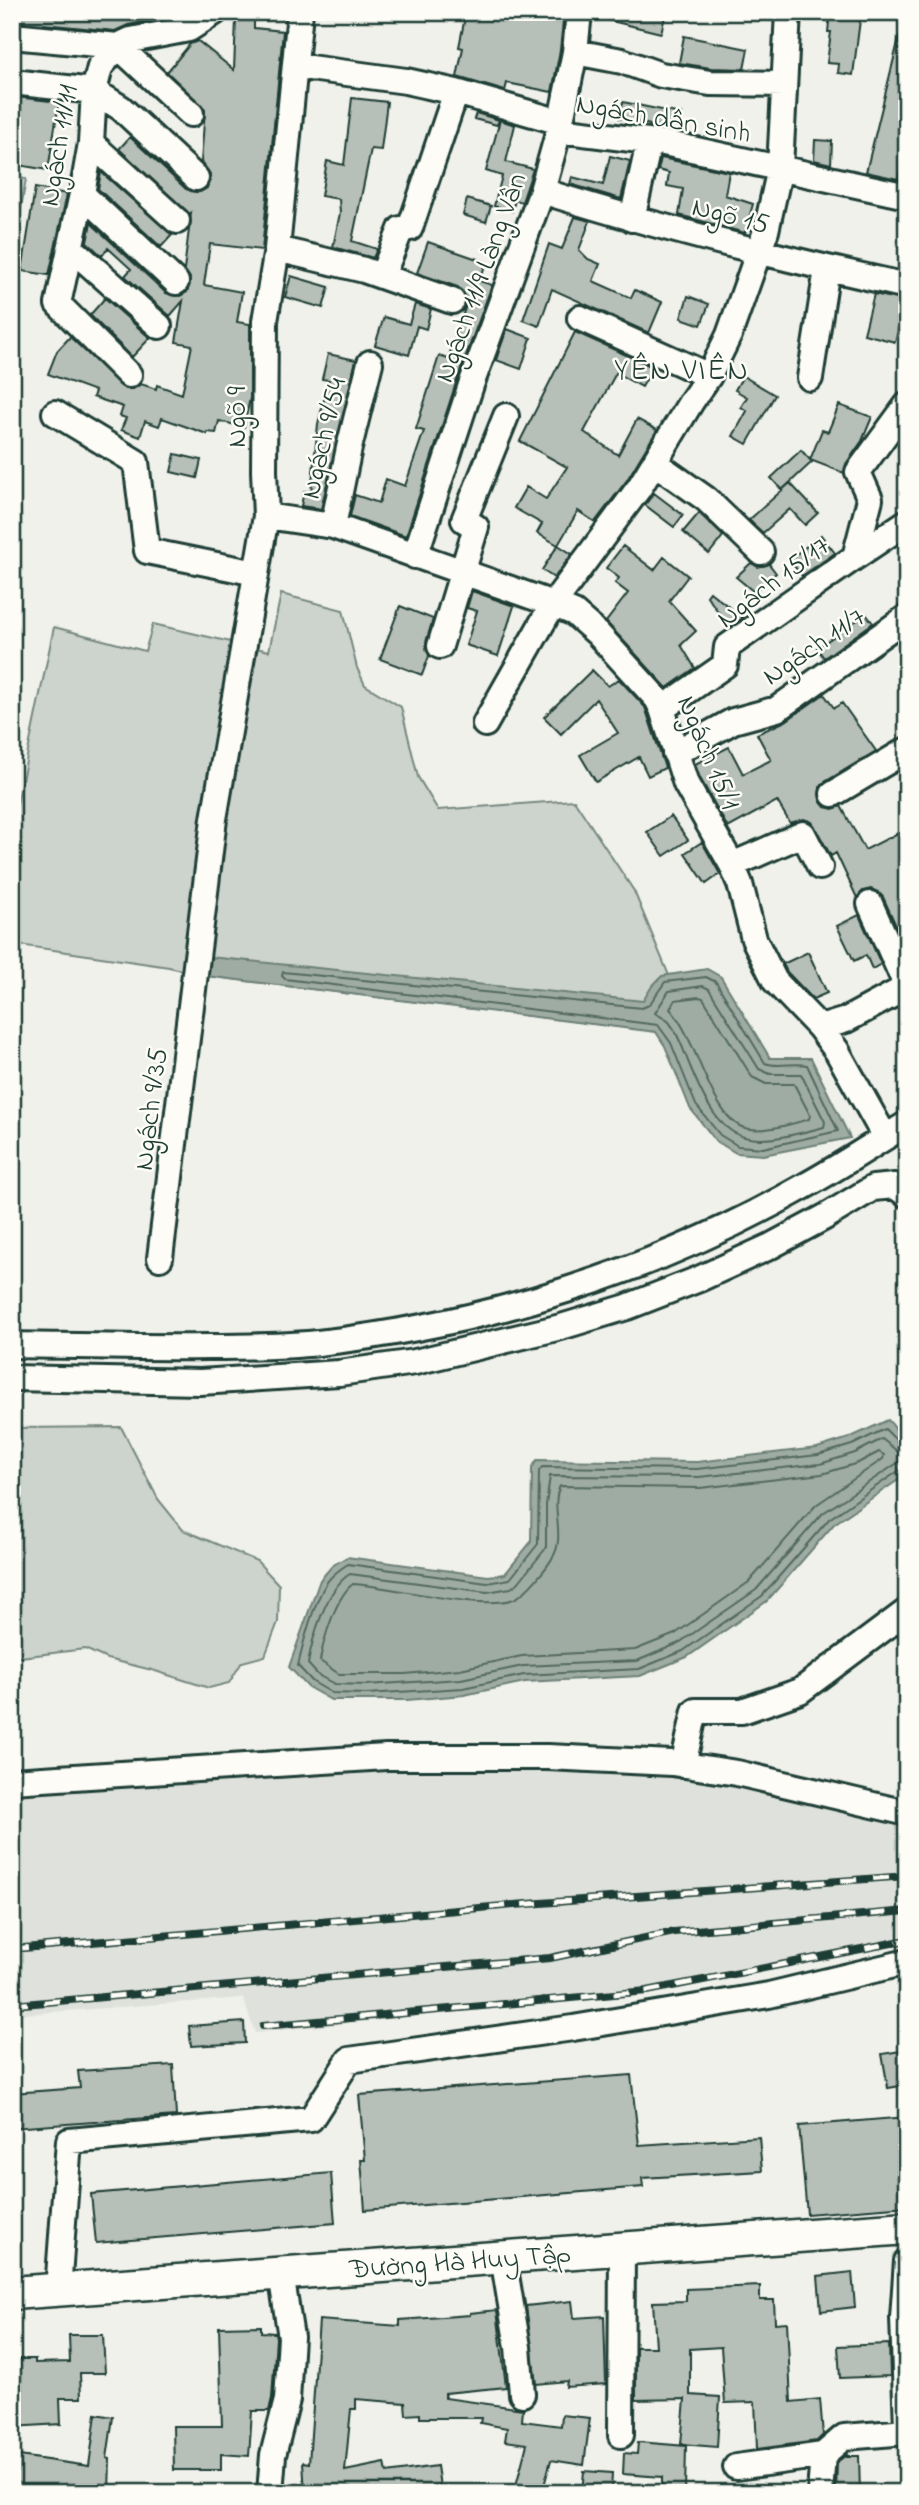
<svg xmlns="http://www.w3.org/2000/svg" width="919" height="2505" font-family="'Indie Flower',sans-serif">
<rect width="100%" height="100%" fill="#f0f1eb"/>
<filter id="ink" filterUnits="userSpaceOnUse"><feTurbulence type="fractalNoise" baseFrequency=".0143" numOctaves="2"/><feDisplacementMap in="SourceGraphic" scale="14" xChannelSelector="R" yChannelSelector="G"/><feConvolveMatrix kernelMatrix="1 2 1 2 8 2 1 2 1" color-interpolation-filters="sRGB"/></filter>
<g filter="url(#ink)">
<path fill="#dfe2dc" d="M386,1765L677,1767L907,1817V1944L674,1989L255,2033L243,1998L12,2015V1791Z"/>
<path fill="#cdd3cd" stroke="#768880" stroke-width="2" d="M12,177L26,179L12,260Z
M281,594L343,610L357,668L365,685L401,707L418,777L438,810L574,800L634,891L694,1036L206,976L169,967L12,944V828L54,627L145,651L153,624L269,651Z
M121,1427L158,1499L183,1530L257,1561L279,1585L278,1622L265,1656L242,1662L229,1683L209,1688L152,1670L107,1659L85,1649L12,1658V1428Z"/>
<path fill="#9faca4" stroke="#6c8077" stroke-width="2" d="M209,957L643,1001L652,986L662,976L707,969L721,977L770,1058H811L850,1138L763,1155L736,1153L716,1141L690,1108L665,1046L656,1032L206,976Z
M888,1420C907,1440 907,1447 907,1474L834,1524L767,1601L687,1657L640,1676L525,1682L464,1695L407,1700H331L308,1687L289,1667L320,1580L332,1566L347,1557L488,1576L505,1574L531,1542L532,1468L537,1460L697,1462L817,1448L849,1438Z"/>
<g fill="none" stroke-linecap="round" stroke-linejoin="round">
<path stroke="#526961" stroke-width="2" d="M283,972L642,1008L649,1005L665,982L706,977L716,982L765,1063C778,1068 793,1062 807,1065L838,1131L763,1148L738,1146L720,1135L696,1105L671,1043L658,1025L285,979L282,976Z
M703,986L709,989L759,1069L770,1074H801L825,1122L824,1127C743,1149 723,1147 690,1066C684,1052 679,1034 669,1022C665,1018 659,1016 655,1013L669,991Z
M699,997L703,998L752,1077L766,1084H794L810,1115L809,1119C792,1124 763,1133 744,1128C710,1116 697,1037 670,1009L675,1000Z
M882,1439L902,1455V1460L823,1513L756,1590L679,1643L637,1661L523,1666L461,1679L366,1685L335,1684L318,1675L308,1664C312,1638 327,1587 350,1574L487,1592L511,1588L518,1583L546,1548V1505L550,1476L699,1477L820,1464L855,1453Z
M907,1446L900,1444L885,1429L852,1445L818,1455L697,1469L542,1467L539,1471L538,1544L510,1579L487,1583L348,1564C340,1569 333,1574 327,1582C314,1602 303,1642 298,1666L313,1682L332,1693L366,1694L463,1688L524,1675L639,1669L683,1651L762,1596L829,1519L900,1470L907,1469
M879,1452L884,1455L883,1459L816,1505L749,1582L675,1634L635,1650L522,1656L460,1669L405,1674H339L320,1661C323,1641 336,1596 353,1584C393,1586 480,1611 514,1599C526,1594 548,1567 554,1555C565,1535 550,1506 560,1486L700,1488L822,1474L858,1463Z"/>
</g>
<path fill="#b6bfb8" stroke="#1f3d34" stroke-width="2" d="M12,12H151L149,21L128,25L115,31L12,21Z
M466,12H564L560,50L552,92L507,83L505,91L457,77L463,48L459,47Z
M600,12H666L661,33L599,18Z
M830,12L852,15V19L860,20L853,75L838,73L839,64L827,63L831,32H828Z
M236,19H254V28L283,31L262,250L210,244L204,285L242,292L237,322L250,324V398L244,427L219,421L216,433L207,432V434L162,418L159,426L145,421L140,437L121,430L126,418L120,416L123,407L93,397L95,391L48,374L57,351L70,337L125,389H133L141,384L156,389L157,385L182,394L192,345L176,342L183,301L170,316L125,276L131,269L108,248L102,256L87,242L91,223L166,293L180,296L187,292L190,278L184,270L191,213L190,214L119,149L130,137L186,189L200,192L207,188L210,174L201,162L205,109L167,72L190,44L198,41L234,70Z
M901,30L907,31V144L898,179L866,172Z
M684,36L748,49L744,69L711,68L679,63Z
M16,97L59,102L48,170L12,164V120Z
M352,98L387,102L381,150L371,149L352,241L377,249L373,258L333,247L340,213L339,199L321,196L327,161L344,165Z
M623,102L681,114L677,131L619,118Z
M476,113L499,120L497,125L474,119Z
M500,120L515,125L506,162L533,169L522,202L515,200L512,211L494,206L502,176L486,171Z
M815,140L832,141L831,164L814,160Z
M610,156L630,161L621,199L570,184L572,177L603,185Z
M661,158L729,172L725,195L753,204L745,233L679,215L683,189L667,186L669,173L658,170Z
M101,172L172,235L161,247L98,189Z
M35,188L67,194L49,275L22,271Z
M467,199L491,206L486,222L463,215Z
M575,217L590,221L579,250L588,259L600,264L593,281L631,298L635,290L662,302L649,333L552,289L539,326L523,320L549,244L562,249Z
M428,242L486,262L480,281L492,285L457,380L406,536L350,516L355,495L379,503L386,479L405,486L424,431L416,429L439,356L448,359L466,305V298L458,287L417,273Z
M291,276L329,287L323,308L285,297Z
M874,294L906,301L895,342L864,334Z
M688,296L709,304L701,325L681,318Z
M105,298L150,338L132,357L90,315Z
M415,304L431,309L426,329L417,326L409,355L375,345L384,317L409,324Z
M507,329L531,338L521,369L496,360Z
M575,332L653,367L642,387L616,373L584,432L618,455L637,419L657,430L627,480L595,522L578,511L558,545L537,533L542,524L514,508L526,487L546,499L567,467L520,441Z
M328,354L356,360L321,509L301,506L304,491L311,492L318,424L329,380L322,379Z
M743,376L775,395L747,444L733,436L747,411L741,407L747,397L735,390Z
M839,405L872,417L862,441L846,464L844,473L810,460L822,430L828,432Z
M801,450L812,462L782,490L771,478Z
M175,454L201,460L197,478L171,472Z
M790,483L818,513L805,525L790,509L763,533L749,520Z
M654,493L683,515L674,527L645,505Z
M699,513L723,536L709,554L683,532Z
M821,535L835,553L802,576L789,560Z
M558,545L572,554L554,578L542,570Z
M623,546L654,570L664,557L688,576L669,601L696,631L681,645L695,668L667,688L606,622L628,593L615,583L619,578L606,568Z
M751,563L758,567L769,564L776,573L754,592L736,577Z
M472,591L514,606L498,656L466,645L477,611L467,608Z
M710,592L743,618L729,627L707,596Z
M400,606L433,619L426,642L429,656L422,675L380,659Z
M866,614L873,623L824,658L817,648Z
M592,670L608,686L619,679L645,707L665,768L648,776L639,757L596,782L580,755L618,733L596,699L561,734L544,717Z
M824,694L834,708L842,703L876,751L825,782L820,787V801L825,807L833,809L841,806L865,850L898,833L907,849V950L883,897L878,892L871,889L863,891L857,898L836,853L831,856L812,822L804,819L790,823L777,801L728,828L700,778L695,764L729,747L743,774L771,760L757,734L786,721Z
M671,816L688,840L664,856L647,832Z
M702,842L720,874L706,884L685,853Z
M859,915L881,964L872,969L866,955L854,961L837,926Z
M808,952L827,993L813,999L787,972L783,964Z
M244,2022L245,2043L191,2046L189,2026Z
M907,2050V2085L888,2088L882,2054Z
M173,2065L176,2116L12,2128V2093L80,2088L78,2071Z
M631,2075L639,2145L759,2137L762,2171L642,2178L643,2187L365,2210L361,2160H365L359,2095Z
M907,2117V2206L807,2214L799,2126Z
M331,2173L335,2223L96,2243L91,2194Z
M852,2272L855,2307L821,2311L818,2276Z
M760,2286V2300H774L775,2323L787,2322L791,2402L820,2399L823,2435L817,2441L757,2449L755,2402L725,2403L721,2347L690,2349V2395L720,2397L717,2447L681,2444L685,2399L636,2400V2347H656L653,2302L686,2301V2289Z
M572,2301L574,2318L604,2316L606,2384L566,2387L567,2381L536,2384L526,2306Z
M497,2310L506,2387L445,2393V2398L523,2409L522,2421L561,2426L562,2415L590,2418L584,2465L551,2460L542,2493H514L527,2444L505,2441L507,2428L480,2423L481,2418H420V2414L406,2415L405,2403L356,2399V2409H351L345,2471L385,2463L387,2473L437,2466L441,2493H305L303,2462L309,2463L319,2320L400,2326V2320L470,2315V2313Z
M261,2326V2332L275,2333L276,2338L272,2398L269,2411H252L249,2456L221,2454V2470H174L173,2426H222L219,2327Z
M69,2335H103L105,2373H80L81,2398H60L61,2424L12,2427V2359H35V2363L70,2362Z
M889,2344L890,2376L840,2378L838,2346Z
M96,2414L113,2417L107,2458L110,2459L109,2493H12V2455L89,2466Z
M638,2442L686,2446L685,2492H662V2477L623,2474L624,2453L637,2454Z
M845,2456H859L860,2493H836L837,2462Z
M584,2471L612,2473L611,2493H582Z"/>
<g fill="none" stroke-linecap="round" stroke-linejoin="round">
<g stroke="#1f3d34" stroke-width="30">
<path id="minor" d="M12,36L118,46
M118,46L191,114
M575,52L622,61L661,75L710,83L783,84
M295,66L406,81L456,92L557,121L559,130L664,143L907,196
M12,82L94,91L121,108L196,178
M91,143L177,221
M542,191C662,229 784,259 907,286
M82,194L176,282
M632,219L649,143
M71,248L159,326
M277,249L364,270L452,301
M382,276L401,229L410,228L456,92
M580,318L709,376
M129,375L58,304L82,194L91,143L94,91L100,67L118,46L131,40L189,29L215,12
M810,378L827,269
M55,413L136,462L147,551L256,573
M655,463L706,499L761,552
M266,516L333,526L553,604L574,613L598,634L657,699L662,709L686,784L732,865L740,884L754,939L775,981L820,1028L837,1051L885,1137
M333,526L349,448L370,363
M415,556L471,385L542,191L559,130L575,52L579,12
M855,557L907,522
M440,646L476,527L464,520L506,416
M662,709L725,665L727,647L855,557L870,499L858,472L907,405
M485,724L553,604L639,488L691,402L709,376L729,335L766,231L780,168L788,12
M675,753L733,721L777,709L907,617
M833,794L907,750
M732,865L803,834L820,867
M820,1028L846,1020L907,987L870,904
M160,1258L214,819L266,516L264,471L265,321L277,249L300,12
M12,1345C77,1346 143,1348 208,1347C244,1347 282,1347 318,1343C486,1324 656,1271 803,1187C838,1168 872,1145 907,1124
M12,1378L200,1382L339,1373L415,1362L561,1327L627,1307L699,1279L769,1247L825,1217L873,1188L895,1186L907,1195
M683,1765L695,1711H742L800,1691L907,1611
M12,1781L386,1757H548L672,1763L737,1773L907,1813
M503,2257L518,2347L522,2394
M907,2261L903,2318L907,2427
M58,2290L69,2141L311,2119L349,2060L573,2028L769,1995L907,1962
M621,2435L622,2248
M736,2467L823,2455
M270,2493L273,2455L287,2400L291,2337L281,2274
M820,2493L823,2455L844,2437L907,2432"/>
</g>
<g stroke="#1f3d34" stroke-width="37">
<path id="major" d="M12,2293L907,2228"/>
</g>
<use href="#minor" stroke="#fdfcf7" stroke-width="24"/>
<use href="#major" stroke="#fdfcf7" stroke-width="32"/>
<g stroke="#1f3d34" stroke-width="8">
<path id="rail" d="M12,1949L514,1905L907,1876
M12,2005L550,1958L674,1932L907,1911
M263,2026L647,1991L907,1940"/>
</g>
<use href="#rail" stroke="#fdfcf7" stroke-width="5" stroke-dasharray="16" stroke-linecap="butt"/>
</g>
</g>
<g text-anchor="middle" stroke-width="5" stroke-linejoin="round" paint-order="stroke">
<g font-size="28" fill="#1f3d34" stroke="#fdfcf7">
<text transform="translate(664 117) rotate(10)" y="10">Ngách dân sinh</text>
<text transform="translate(57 145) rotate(-81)" y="10">Ngách 11/11</text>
<text transform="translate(731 214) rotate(14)" y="10">Ngõ 15</text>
<text transform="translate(479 277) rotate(-70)" y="10">Ngách 11/9 Làng Vân</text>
<text transform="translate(235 417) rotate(-90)" y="10">Ngõ 9</text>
<text transform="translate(322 438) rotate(-77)" y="10">Ngách 9/54</text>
<text transform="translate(772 581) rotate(-37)" y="10">Ngách 15/17</text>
<text transform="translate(813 645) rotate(-34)" y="10">Ngách 11/7</text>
<text transform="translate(710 752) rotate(67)" y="10">Ngách 15/1</text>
<text transform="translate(149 1109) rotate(-83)" y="10">Ngách 9/35</text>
<text transform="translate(460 2260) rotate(-4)" y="10">Đường Hà Huy Tập</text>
</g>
<g font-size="30" letter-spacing="2" fill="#1f3d34" stroke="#fdfcf7">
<text x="682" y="379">YÊN VIÊN</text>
</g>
</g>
<rect width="919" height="2505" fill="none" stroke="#fdfcf7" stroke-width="42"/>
<rect x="21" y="21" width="877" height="2463" fill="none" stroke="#1f3d34" stroke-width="2.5" filter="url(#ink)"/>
</svg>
